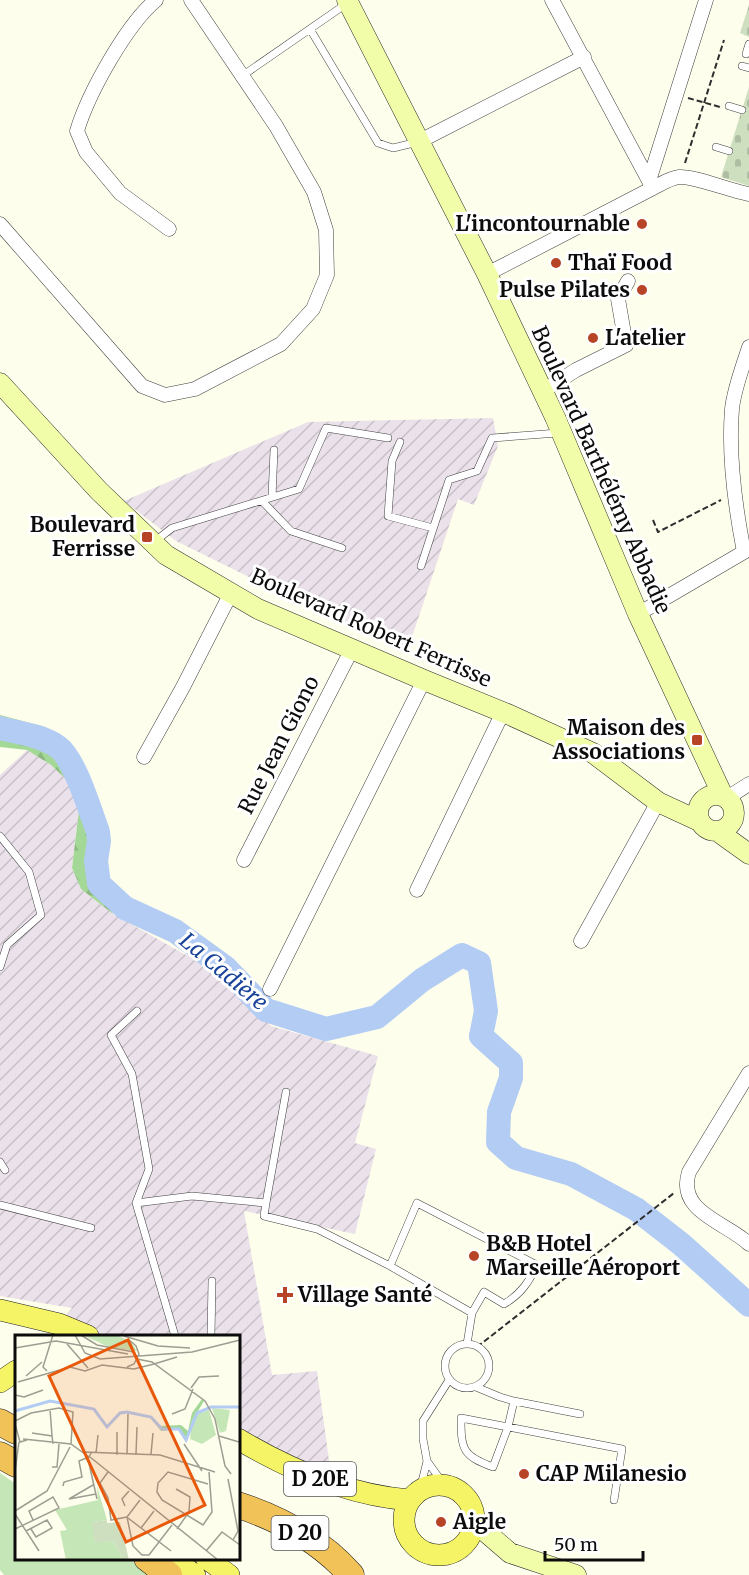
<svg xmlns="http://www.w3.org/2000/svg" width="749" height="1575" font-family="Merriweather,serif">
<defs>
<pattern id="industrial-furrows" width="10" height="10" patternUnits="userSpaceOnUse" patternTransform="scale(1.5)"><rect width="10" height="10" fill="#ebe1ea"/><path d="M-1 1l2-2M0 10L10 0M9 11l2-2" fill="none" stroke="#c8c0c8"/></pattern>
<pattern id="forest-firs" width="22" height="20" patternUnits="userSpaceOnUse" patternTransform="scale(1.5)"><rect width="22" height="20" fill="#a4d897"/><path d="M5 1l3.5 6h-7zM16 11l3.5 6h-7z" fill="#8cb881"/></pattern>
<pattern id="cemetery-stones" width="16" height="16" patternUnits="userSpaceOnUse" patternTransform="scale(1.5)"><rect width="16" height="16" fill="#cddfbf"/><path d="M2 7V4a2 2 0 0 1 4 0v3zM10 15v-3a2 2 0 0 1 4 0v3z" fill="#afbea3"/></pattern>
</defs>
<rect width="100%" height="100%" fill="#fefeec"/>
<path fill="url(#industrial-furrows)" d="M493,418L498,446L474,505L458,499L408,649L338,621L176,541L124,501L308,422Z
M27,750L51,765L69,782L79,810L72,868L81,889L113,914L220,974L271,1026L378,1056L355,1143L376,1149L355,1234L244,1211L272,1375L317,1371L332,1483L239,1437L238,1336H88L59,1324L72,1308L0,1296V775Z"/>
<path fill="#c5e7b7" d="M0,1473L16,1484V1558L129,1559L154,1575H4L0,1570Z"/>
<path fill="url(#forest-firs)" d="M0,715L45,727L69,741L109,828L100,872L113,914L81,889L72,868L79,810L69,782L51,765L27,750L0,747Z"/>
<path fill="url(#cemetery-stones)" d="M749,5V37L740,33Z
M749,87V186L721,177Z"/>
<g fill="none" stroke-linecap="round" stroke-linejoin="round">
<path stroke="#b2ccf4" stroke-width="24" d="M0,728C18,733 42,735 58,747C75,759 90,811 98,832L99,841L96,861L99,884L125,908L175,931L226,968L266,1010L326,1029L377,1017L422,980L462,955L479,963L486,1011L481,1036L511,1063V1078L499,1112L498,1142L516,1158L571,1174L636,1209L681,1244L749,1305"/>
<g stroke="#3f3f3f" stroke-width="8">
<path id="lane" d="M310,29L378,143L393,148L418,142
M746,54L749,44
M742,66L749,68
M242,76L346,4
M729,106L742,110
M716,147L729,151
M400,442L392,461L388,516L433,528
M272,497L274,450
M262,501L291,531L342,548
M154,542L172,528L299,489L326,428L388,438
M421,566L449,480L477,471L492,438L558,433
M0,836L29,872L41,915L7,945L0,967
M137,1011L111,1035L132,1074L149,1169L136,1203L175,1336
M0,1162L5,1170
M136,1203L192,1196L266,1203L286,1092
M266,1203L264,1216L317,1229L390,1266L472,1313L467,1344
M0,1205L91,1228
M390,1266L417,1203L537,1265C529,1282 521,1294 504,1304L484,1292L472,1313
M211,1336L212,1281
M445 1366a22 22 0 1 1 44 0a22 22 0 1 1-44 0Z
M476,1387L500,1397L514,1401L508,1427L461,1418C461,1450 463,1456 493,1467L508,1427L622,1449L614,1500
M514,1401L580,1414
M427,1461L445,1486
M420,1490L427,1461L423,1439V1421L449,1380"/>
</g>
<g stroke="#3f3f3f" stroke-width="15">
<path id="street" d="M156,0C126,25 88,94 77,131L86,152L120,193L169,229
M552,0L649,181
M420,141L584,57
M653,188C661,184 670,178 679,177C695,176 730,191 749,194
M0,224L142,386L165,395L195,389L281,344L313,309L327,275L326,230L314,192L276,126L191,0
M487,274L653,188L649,181L706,0
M543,391L576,370L626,345L618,299L628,281
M638,614L744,552C735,506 728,457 732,409C734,389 743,366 749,347
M144,757L183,687L231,593
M727,798L749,784
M244,860L352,649
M417,890L503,712
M581,941L658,802
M270,989L424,680
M749,1073L689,1172C676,1212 726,1222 749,1244"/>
</g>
<g stroke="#2e2e2e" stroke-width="21">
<path id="secondary" d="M347,0L487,274L555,417L638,614L723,796
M0,383L99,491L166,555L258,609L424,680L510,715L593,753L658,802L699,821
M698 813a18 18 0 1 1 36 0a18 18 0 1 1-36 0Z
M717,831L749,854
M474,1522L510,1553L576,1575"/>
</g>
<g stroke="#1d1d1d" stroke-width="22">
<path id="primary" d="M0,1310L59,1324L88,1336
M0,1382L16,1371
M238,1439C290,1470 348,1495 409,1500
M404 1520a35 35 0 1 1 70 0a35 35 0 1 1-70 0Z
M171,1558L195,1575
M206,1558L229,1575"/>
</g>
<g stroke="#1d1d1d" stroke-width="27">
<path id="highway" d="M0,1422L16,1431
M0,1455L16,1464
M238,1505C281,1519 321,1541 351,1575
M147,1558L169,1575"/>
</g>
<path stroke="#2e2e2e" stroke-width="2" stroke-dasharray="6 3" stroke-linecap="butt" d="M688,98L720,107
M685,163L724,40
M653,520L658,532L721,500
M477,1347L674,1193"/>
<use href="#lane" stroke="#fff" stroke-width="7"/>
<use href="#street" stroke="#fff" stroke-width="14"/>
<use href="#secondary" stroke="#f2fda9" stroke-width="20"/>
<use href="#primary" stroke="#f5f466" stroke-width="21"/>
<use href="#highway" stroke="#f0c258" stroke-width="26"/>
</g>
<g fill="#b84428" stroke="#fff" stroke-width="2">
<circle cx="642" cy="224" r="6"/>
<circle cx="556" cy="263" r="6"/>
<circle cx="642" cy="290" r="6"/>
<circle cx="593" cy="338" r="6"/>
<rect x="141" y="531" width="12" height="12" rx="3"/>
<rect x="691" y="734" width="12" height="12" rx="3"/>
<circle cx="474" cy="1256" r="6"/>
<path d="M282 1286h6v6h6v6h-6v6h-6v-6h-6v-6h6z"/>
<circle cx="524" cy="1474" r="6"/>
<circle cx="441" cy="1522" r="6"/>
</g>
<g text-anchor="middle" stroke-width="6" stroke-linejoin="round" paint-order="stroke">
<g fill="#fff" stroke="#555" stroke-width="1.5">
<rect x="284" y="1462" width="72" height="34" rx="4.5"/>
<rect x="271.5" y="1516" width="57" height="34" rx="4.5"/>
</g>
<g font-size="20" font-weight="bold" fill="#0c0c0c">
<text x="320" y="1486">D 20E</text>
<text x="300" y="1540">D 20</text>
</g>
<g font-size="21" font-weight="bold" fill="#0c0c0c" stroke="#fff" text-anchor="start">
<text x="630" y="231" text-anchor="end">L'incontournable</text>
<text x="568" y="270">Thaï Food</text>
<text x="630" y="297" text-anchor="end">Pulse Pilates</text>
<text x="605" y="345">L'atelier</text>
<text x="135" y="532" text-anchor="end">Boulevard<tspan x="135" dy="24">Ferrisse</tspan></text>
<text x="685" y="735" text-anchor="end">Maison des<tspan x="685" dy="24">Associations</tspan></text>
<text x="486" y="1251">B&amp;B Hotel<tspan x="486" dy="24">Marseille Aéroport</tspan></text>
<text x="298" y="1302">Village Santé</text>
<text x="536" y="1481">CAP Milanesio</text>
<text x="453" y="1529">Aigle</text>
</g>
<g font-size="21" fill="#0c0c0c" stroke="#fff">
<text transform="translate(601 470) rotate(66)" y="7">Boulevard Barthélémy Abbadie</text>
<text transform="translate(371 628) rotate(24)" y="7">Boulevard Robert Ferrisse</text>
<text transform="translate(279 745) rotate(-63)" y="7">Rue Jean Giono</text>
</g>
<g font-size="22" font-style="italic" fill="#19439a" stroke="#fff">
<text transform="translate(224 971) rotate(40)" y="8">La Cadière</text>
</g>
</g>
<g transform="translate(15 1335)">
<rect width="225" height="225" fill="#fefeec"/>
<path d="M68,0H102L116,7L122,16L94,12ZM197,73L215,75L211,96L205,98ZM82,151L92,185L78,187L80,207L98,206L109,225H51L45,196L52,195L40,175L83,165Z" fill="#c5e7b7"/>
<path d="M187,64L189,66L177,86L172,106L162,94L146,96L133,80L144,91L166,90L173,96L177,78Z" fill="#a4d897"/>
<path d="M92,185V188L105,187L114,225H109L98,206L80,208L77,187Z" fill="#cddfbf"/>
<path d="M194,75L201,100L187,109L175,104L177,86L180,80Z" fill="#c5e7b7"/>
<path fill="none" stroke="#b2ccf4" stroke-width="3" d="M0,76L35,66L79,74L92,92L105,78L112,77L136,82L147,94H164L171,105L182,78L196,72H225"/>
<path fill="none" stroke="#9d9d92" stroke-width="1.5" d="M60,0L70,18L85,24L177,17L225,5M66,0L82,10L119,17M109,1L143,11L175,13M52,9L73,33M0,13L41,6L113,19M122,24L137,27L190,66L200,84L210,131L216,139M139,29L162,22M112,32L119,29L124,19L121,11L113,4M32,36L28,32L38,0M11,41L27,27M3,47L55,32L70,36L87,30L119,34L139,29M176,53L184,42L204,41M0,60L9,62L28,55M35,74L37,101M157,79L170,74L178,54M0,86L16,78L44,73L58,77L56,109M0,89L5,107L12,105M17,98L37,101L38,109M204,101L224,107M8,104L56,109L74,122L76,118M169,109L187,136M69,117L145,120L200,137M81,118L83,100M112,119L113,79M121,119L122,92M136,119L138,98M102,120V97M75,122L203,225M73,124L82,164M37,132H42L44,109M0,136L4,107M93,137L85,148L93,163L96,185L112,182M213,144L223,196L218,205M193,149L153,137L143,148L142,157L147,165L188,190L197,177L194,137M78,150L54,164L81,159M48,151L49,147L67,142L64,126L74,122M161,154L175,162L174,177L162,194M125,165L112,182L118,211L127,220H134L157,190M110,171L107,164L114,156M0,176L32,156L55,112M0,179L24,216M113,183L156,216M126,193L139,176M0,194L44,173L38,162L14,176L18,185M11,196L32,185L37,193L21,202L16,194M191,216L207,197L225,210"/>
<path fill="#e8590c" fill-opacity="0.15" stroke="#e8590c" stroke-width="3" d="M113,5L190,170L111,207L34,41Z"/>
<rect width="225" height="225" fill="none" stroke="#0c0c0c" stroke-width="3"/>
</g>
<path d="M545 1551v9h98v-9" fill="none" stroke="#0c0c0c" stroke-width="3"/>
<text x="554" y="1551" font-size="18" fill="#0c0c0c" stroke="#ffffff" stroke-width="4.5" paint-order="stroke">50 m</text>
</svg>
